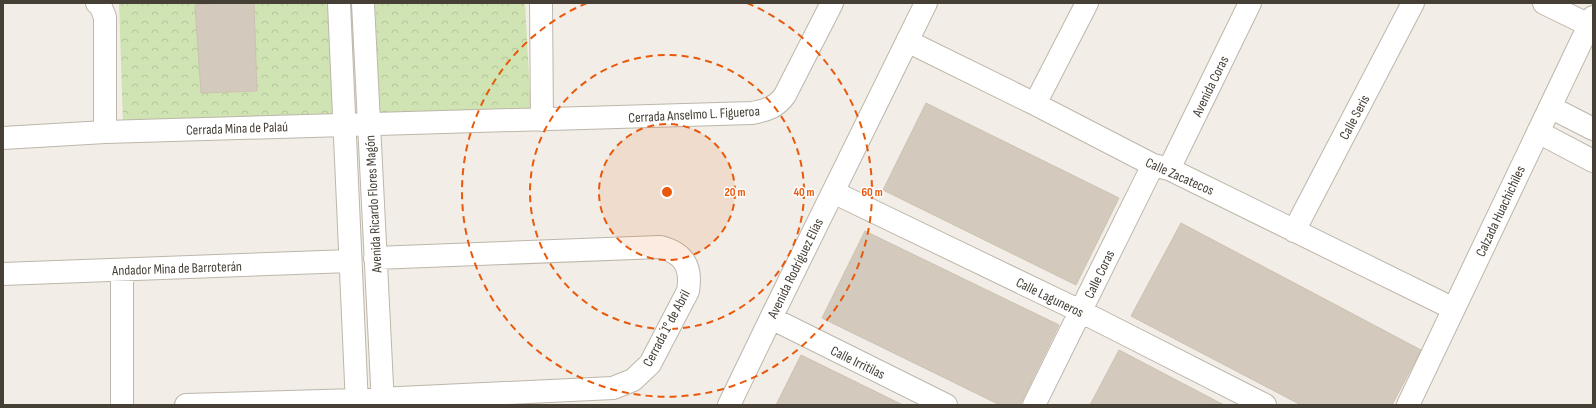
<svg xmlns="http://www.w3.org/2000/svg" width="1596" height="408" font-family="'Sofia Sans Condensed',sans-serif">
<defs>
<pattern id="park-crowns" width="20" height="18" patternUnits="userSpaceOnUse"><rect width="20" height="18" fill="#cfe4b2"/><path d="M2 6a3 3 0 1 1 6 0M12 15a3 3 0 1 1 6 0" fill="none" stroke="#b3c59a"/></pattern>
</defs>
<rect width="100%" height="100%" fill="#f2eee7"/>
<path fill="url(#park-crowns)" d="M119,3H331L335,116L123,123Z
M375,3H525L531,112L380,119Z"/>
<path fill="#d3cabd" stroke="#cdc1b1" d="M214,3H254L257,91L201,93L195,5Z
M926,103L1119,198L1076,285L883,190Z
M1181,223L1421,350L1392,405H1301L1131,316Z
M865,231L1059,325L1020,405H1000L822,318Z
M1119,350L1224,405H1090Z
M801,355L903,405H776Z"/>
<g fill="none" stroke-linecap="round" stroke-linejoin="round">
<g stroke="#bdb6aa" stroke-width="24">
<path id="minor" d="M97,3L100,5L105,17V132
M339,3L357,405
M363,3L383,405
M541,3L542,120
M1544,3L1589,25
M907,41L1035,104L1153,165L1169,169L1454,309
M1035,104L1087,3
M1550,107L1593,129
M1538,132L1593,161
M3,138L105,132L752,113C767,110 777,107 785,95L832,3
M1169,169L1250,3
M833,192L1080,311L1265,405
M1294,231L1413,3
M3,274L350,261
M771,318L946,405
M122,405V270
M186,405L357,400L613,388L633,380L650,364L688,291C692,267 684,253 660,247L375,258
M729,405L771,318L926,3
M1034,405L1153,165
M1408,405L1593,17"/>
</g>
<use href="#minor" stroke="#fff" stroke-width="22"/>
</g>
<circle cx="667" cy="192" r="68" fill="#e8590c" fill-opacity=".12"/>
<g fill="none" stroke="#e8590c" stroke-width="2" stroke-dasharray="7 5">
<circle cx="667" cy="192" r="68"/>
<circle cx="667" cy="192" r="137"/>
<path d="M747 3A205 205 0 1 1 587 3"/>
</g>
<g text-anchor="middle" stroke-width="3" stroke-linejoin="round" paint-order="stroke">
<g font-size="14" fill="#453f36" stroke="#fff">
<text transform="translate(1210 86) rotate(-64)" y="5">Avenida Coras</text>
<text transform="translate(694 114) rotate(-3)" y="5">Cerrada Anselmo L. Figueroa</text>
<text transform="translate(1354 117) rotate(-62)" y="5">Calle Seris</text>
<text transform="translate(237 128) rotate(-2)" y="5">Cerrada Mina de Palaú</text>
<text transform="translate(1180 176) rotate(24)" y="5">Calle Zacatecos</text>
<text transform="translate(373 204) rotate(-93)" y="5">Avenida Ricardo Flores Magón</text>
<text transform="translate(1500 211) rotate(-65)" y="5">Calzada Huachichiles</text>
<text transform="translate(177 268) rotate(-2)" y="5">Andador Mina de Barroterán</text>
<text transform="translate(795 268) rotate(-64)" y="5">Avenida Rodríguez Elías</text>
<text transform="translate(1099 274) rotate(-64)" y="5">Calle Coras</text>
<text transform="translate(1050 297) rotate(26)" y="5">Calle Laguneros</text>
<text transform="translate(666 328) rotate(-62)" y="5">Cerrada 1° de Abril</text>
<text transform="translate(858 362) rotate(26)" y="5">Calle Irritilas</text>
</g>
</g>
<circle cx="667" cy="192" r="6" fill="#e8590c" stroke="#fff" stroke-width="2"/>
<g font-size="12" text-anchor="middle" font-weight="bold" fill="#e8590c" stroke="#fff" stroke-width="3" stroke-linejoin="round" paint-order="stroke">
<text x="735" y="196">20 m</text>
<text x="804" y="196">40 m</text>
<text x="872" y="196">60 m</text>
</g>
<rect width="1596" height="408" fill="none" stroke="#453f36" stroke-width="8"/>
</svg>
